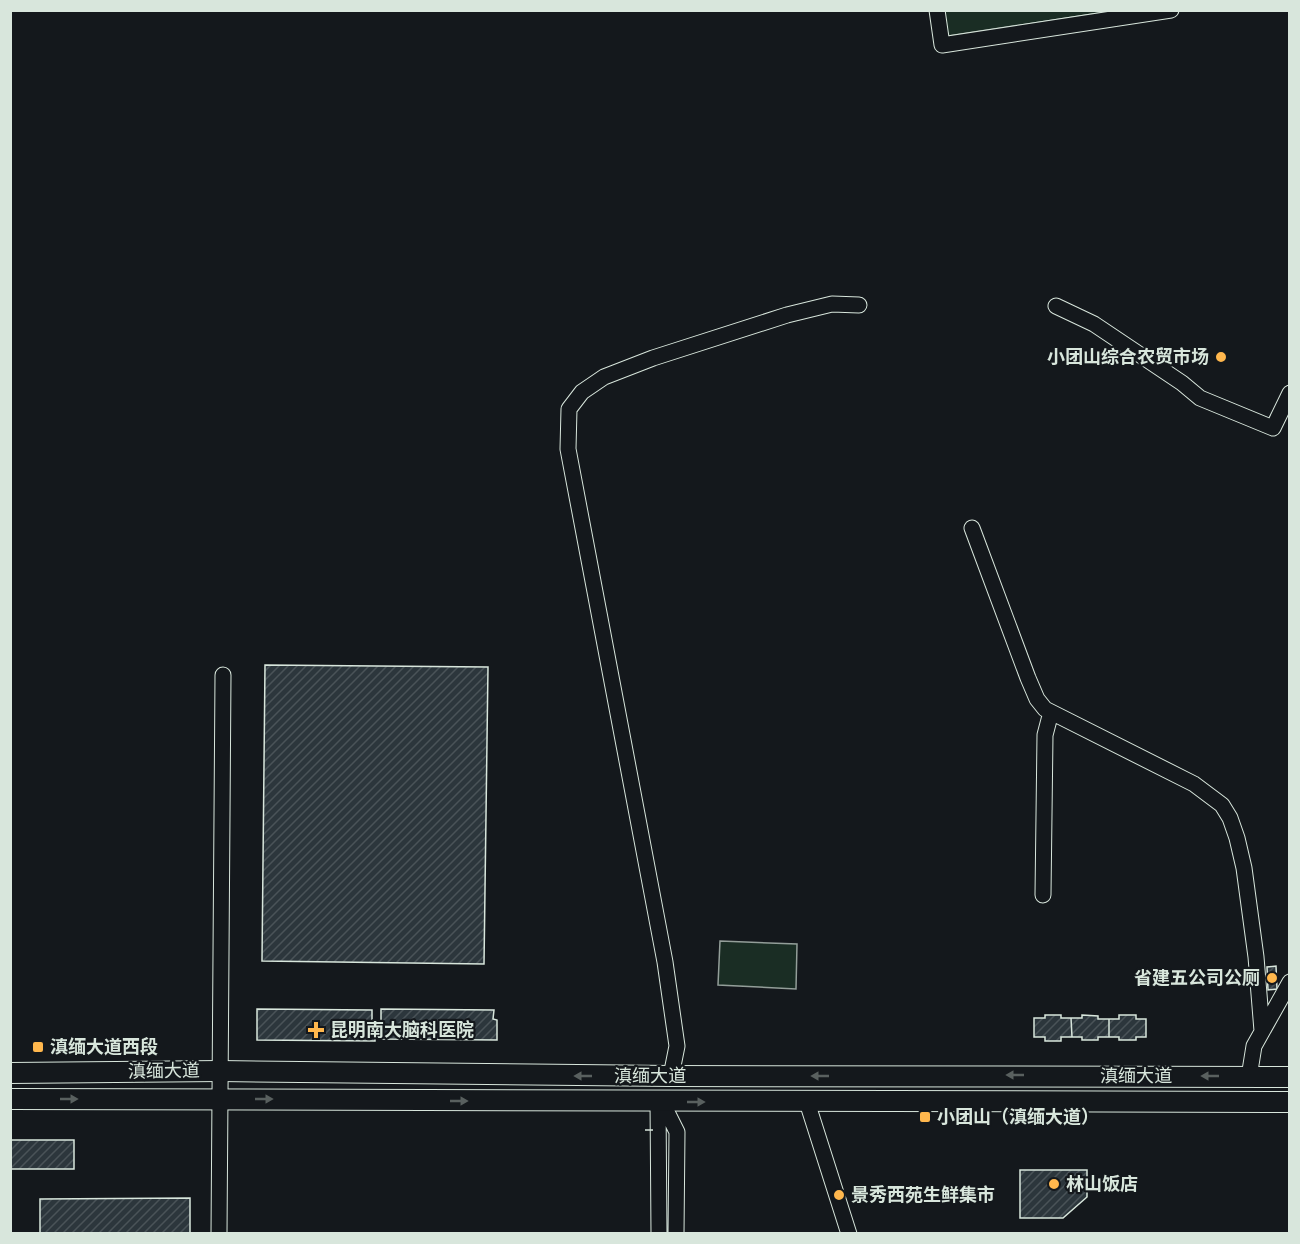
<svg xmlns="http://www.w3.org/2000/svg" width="1300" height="1244" font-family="'Times New Roman','Noto Sans SC',serif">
<defs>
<pattern id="building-hatch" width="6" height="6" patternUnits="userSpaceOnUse" patternTransform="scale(1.5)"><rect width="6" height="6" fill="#2c363c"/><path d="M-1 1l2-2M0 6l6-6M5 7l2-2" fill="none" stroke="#4a5358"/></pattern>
</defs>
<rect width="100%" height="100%" fill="#14181c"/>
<path fill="#1a2d24" stroke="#939e99" stroke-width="1.5" d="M944,10L1112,11L948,36Z
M720,941L797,944L796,989L718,985Z"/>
<path fill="url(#building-hatch)" stroke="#d8e6dc" stroke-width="1.5" d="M265,665L488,667L484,964L262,961Z
M1276,966L1277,989L1268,990L1267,967Z
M257,1009L372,1010V1021H375V1041L257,1040Z
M381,1009L494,1010L493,1019L497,1020V1040L381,1039Z
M1045,1015H1061V1018H1071L1072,1037H1061V1041H1045V1037H1034V1018H1045Z
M1082,1015L1098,1016V1019H1109V1037H1098V1040H1082V1037H1072L1071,1018H1082Z
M1119,1015H1136V1019H1146V1037H1136V1040H1119V1037H1109V1019H1119Z
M10,1140H74V1169H10Z
M1020,1170H1087V1197L1063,1218H1020Z
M190,1198V1234H40V1199Z"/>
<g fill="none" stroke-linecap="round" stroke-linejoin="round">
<g stroke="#d8e6dc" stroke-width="17">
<path id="minor" d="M937,10L942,45L1171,10
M1056,306L1094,324L1182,383L1200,398L1273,428L1290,393
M972,528L1028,678L1037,699L1045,709L1194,784L1222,805L1230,818L1237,838L1244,868L1256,957L1262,1031
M1043,895L1045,735L1051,712
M671,1076L677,1046L665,962L568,449L569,409L582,392L604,377L653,358L787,315L832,304L859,305
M1249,1077L1254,1046L1290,982
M658,1102L659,1234
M662,1102L677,1132L676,1234
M807,1102L849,1234
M219,1234L223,675"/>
</g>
<g stroke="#d8e6dc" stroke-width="22">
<path id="major" d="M10,1073L220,1071L671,1076L1290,1077
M10,1099L1290,1102"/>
</g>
<use href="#minor" stroke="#14181c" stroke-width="15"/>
<use href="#major" stroke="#14181c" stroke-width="20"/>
<path stroke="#d8e6dc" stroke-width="1.5" stroke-dasharray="8 3" stroke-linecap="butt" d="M645,1130H655"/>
</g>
<defs><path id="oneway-solid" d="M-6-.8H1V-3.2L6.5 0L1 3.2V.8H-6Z" transform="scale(1.5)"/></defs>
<g fill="#59605f">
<use href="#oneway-solid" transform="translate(1015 1075) rotate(180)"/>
<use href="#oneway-solid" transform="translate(583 1076) rotate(-180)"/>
<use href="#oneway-solid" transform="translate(820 1076) rotate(180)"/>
<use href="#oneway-solid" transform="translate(1210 1076) rotate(-180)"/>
<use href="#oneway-solid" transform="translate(69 1099)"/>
<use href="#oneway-solid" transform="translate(264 1099)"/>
<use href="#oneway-solid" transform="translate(459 1101)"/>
<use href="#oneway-solid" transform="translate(696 1102)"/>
</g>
<g fill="#ffb74d" stroke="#14181c" stroke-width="2">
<circle cx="1221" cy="357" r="6"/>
<circle cx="1272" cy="978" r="6"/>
<path d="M313 1021h6v6h6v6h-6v6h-6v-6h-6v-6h6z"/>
<rect x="32" y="1041" width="12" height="12" rx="3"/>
<rect x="919" y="1111" width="12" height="12" rx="3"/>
<circle cx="1054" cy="1184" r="6"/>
<circle cx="839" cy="1195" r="6"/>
</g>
<g text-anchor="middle" stroke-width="4.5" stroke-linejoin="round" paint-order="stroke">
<g font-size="18" font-weight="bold" fill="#d8e6dc" stroke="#14181c" text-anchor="start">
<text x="1209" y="363" text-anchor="end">小团山综合农贸市场</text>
<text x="1260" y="984" text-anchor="end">省建五公司公厕</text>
<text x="330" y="1036">昆明南大脑科医院</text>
<text x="50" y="1053">滇缅大道西段</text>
<text x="937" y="1123">小团山（滇缅大道）</text>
<text x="1066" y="1190">林山饭店</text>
<text x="851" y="1201">景秀西苑生鲜集市</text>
</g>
<g font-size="18" fill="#d8e6dc" stroke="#14181c">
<text transform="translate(164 1071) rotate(-1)" y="6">滇缅大道</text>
<text x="650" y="1082">滇缅大道</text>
<text x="1136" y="1082">滇缅大道</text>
</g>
</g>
<rect width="1300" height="1244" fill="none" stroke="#d8e6dc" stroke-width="24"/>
</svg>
